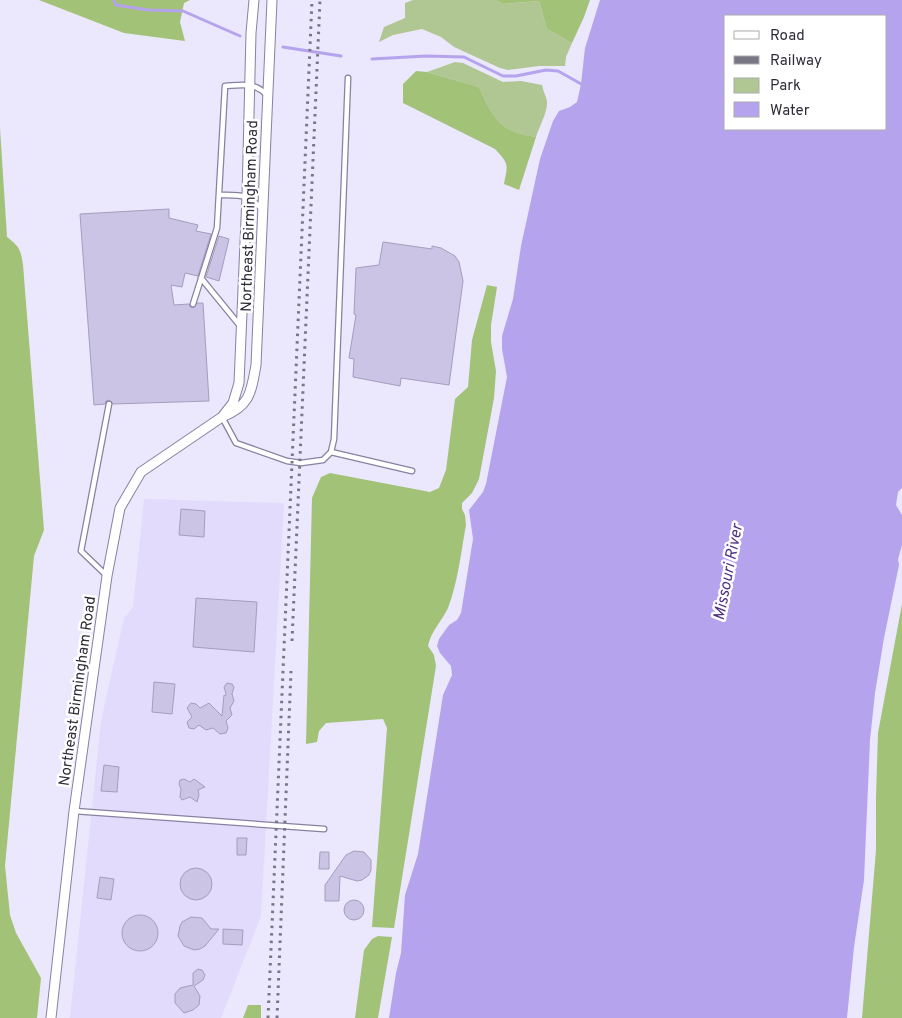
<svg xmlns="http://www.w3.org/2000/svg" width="902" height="1018" font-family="Overpass,sans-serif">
<rect width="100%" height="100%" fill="#ebe7fc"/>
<path fill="#e2dbfc" d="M144,499L284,503L261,916L221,1018H70L101,721L124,618L133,607Z"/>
<path fill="#b0c793" d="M413,0H495L503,4L539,1L547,29L572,43L566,57L565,66H539L508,70L500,68L454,47L441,37L422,29L393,35L379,42L384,27L405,18V3Z
M455,62L463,63L503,82L521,81L542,85C543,91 546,96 547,101C548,112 539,127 536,137C499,131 494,119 479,87L427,72Z"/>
<path fill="#a2c277" d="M39,0H190L184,3L180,22L185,41L124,33Z
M495,0H590L584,17L572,43L547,29L539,1L503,4Z
M416,71L427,72L479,87C494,119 499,131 536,137L519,190L504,184C508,164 509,164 495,149L403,103V84Z
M0,128L7,237C19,246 21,250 23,265L44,530L34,556L5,866L10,915L16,933L41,978L37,1018H0Z
M487,285L497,287L491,325V342L496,371L494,398L479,479L472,493L462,503V509L465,515L466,525C461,552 458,582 448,608C442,621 431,631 428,646L434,655L436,666L394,928L372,927L387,728L383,719L326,723L319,731L317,742L306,744L312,498L321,477L330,473L430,492L439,488L446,470L455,399L468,387L472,340Z
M902,604V1018H862L876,850V798L878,733Z
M378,936L392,937L378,1018H355L364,950L372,939Z
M248,1005H261V1018H243Z"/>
<path fill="#b6a3ed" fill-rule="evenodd" d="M600,0H902V488L898,492L896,505L902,515V545L898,559L899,565L884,638L875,693L870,740L864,880L854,947L847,1018H389L396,973L401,953L405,895L418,854L443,695L452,675L451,666L440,653L437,646L439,639L449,625L457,620L461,613L473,539L469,510L483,492L486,484L507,377L502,349V336L513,299L521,246L540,159L553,121L559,111L570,107L577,102L581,84L585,48ZM886,16V129H726V16Z"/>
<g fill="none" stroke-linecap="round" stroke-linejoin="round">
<path stroke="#b6a3ed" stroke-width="3" d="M114,0L116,5L148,10L183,11L240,36
M283,47L341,56
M372,59L426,56L464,57L503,76H516L546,70L558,71L583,85"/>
</g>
<path fill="#cbc4e5" stroke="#a49dbd" d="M169,209V218L198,225L196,231L211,234L198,276L185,273L182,287L171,285L174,305L189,304L190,307L193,308L197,303H203L209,401L113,404L109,400L106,401L105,404L94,405L80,214Z
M219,236L229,239L219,281L206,277Z
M383,242L432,249V246L441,248L455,256L459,262L463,281L449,385L401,378L400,386L353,377L354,359L349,358L356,315L354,314L356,268L379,265Z
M181,509L205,511L204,537L179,535Z
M196,598L257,602L254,652L193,647Z
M154,682L175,684L172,714L152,712Z
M227,683L232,684L234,687L232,694L234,701L230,708L232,715L226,721L228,728L226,733L220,734L213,728L206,730L199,725L194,729L189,728L187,722L192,717L187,708L191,703L196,704L200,708L209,703L222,716L224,695L225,696L226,694L224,687Z
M104,765L119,767L117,792L101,791Z
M184,779L190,782L194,779L205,787L198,790L199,795L197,802L190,797L182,800L180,797L181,789L179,784L180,780Z
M237,838H247L246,855H237Z
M354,851L364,852L371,860V870L369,875L362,880L357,881L340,876L339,901H325V885L346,855Z
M320,852H329V869H319Z
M180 884a16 16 0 1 1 32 0a16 16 0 1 1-32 0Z
M100,877L114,879L111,900L97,898Z
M344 910a10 10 0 1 1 20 0a10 10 0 1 1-20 0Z
M122 933a18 18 0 1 1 36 0a18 18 0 1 1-36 0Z
M191,917L202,918L211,929H219L205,946L200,949L194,950L184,946L178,936L180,926L182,922Z
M223,929L243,930L242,945L223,944Z
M198,969L202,970L205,975L203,980L194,986L200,996L199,1005L193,1010L184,1013L175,1003V994L180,988L193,985V973Z"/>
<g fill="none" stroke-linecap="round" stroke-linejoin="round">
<g stroke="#8881a0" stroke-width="7">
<path id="lane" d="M219,195C239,195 249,193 262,210
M201,278L241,327
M193,304L217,228L225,86C241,85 254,82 266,94
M222,417L236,443L287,461L301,463L323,460L331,452L334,439L348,78
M331,452L412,471
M106,575L81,551L109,404
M74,811L324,829"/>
</g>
<g stroke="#8881a0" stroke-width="11">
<path id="street" d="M222,417L233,403L239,383L247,196L251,33L254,0
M51,1018L74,811L107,576L120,508L141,472L222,417C250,406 251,393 256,365L272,0"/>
</g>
<use href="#lane" stroke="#fff" stroke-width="4.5"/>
<use href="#street" stroke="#fff" stroke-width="9"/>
<path stroke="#787585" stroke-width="3" stroke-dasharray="2.5 5" stroke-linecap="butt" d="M292,641L320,0
M268,1018L312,0
M277,1018L291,671"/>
</g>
<g text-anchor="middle" stroke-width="5" stroke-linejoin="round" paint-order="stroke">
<g font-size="15" fill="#2f2c39" stroke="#fff">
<text transform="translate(249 216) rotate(-88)" y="5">Northeast Birmingham Road</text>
<text transform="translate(77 691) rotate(-82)" y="5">Northeast Birmingham Road</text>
</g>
<g font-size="16" font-style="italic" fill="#4d3084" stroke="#fff">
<text transform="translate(727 572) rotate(-79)" y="6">Missouri River</text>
</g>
</g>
<rect x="724" y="15" width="162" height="115" fill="#ffffff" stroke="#acabb0"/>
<rect x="734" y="31" width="25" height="8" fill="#ffffff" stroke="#acabb0"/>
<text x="770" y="40" font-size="15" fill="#2f2c39">Road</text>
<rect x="734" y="56" width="25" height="8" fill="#787585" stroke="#acabb0"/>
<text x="770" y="65" font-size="15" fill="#2f2c39">Railway</text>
<rect x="734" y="78" width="25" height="15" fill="#b0c793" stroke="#acabb0"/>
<text x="770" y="90" font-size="15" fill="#2f2c39">Park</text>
<rect x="734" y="102" width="25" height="15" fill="#b6a3ed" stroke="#acabb0"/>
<text x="770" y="115" font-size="15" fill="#2f2c39">Water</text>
</svg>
